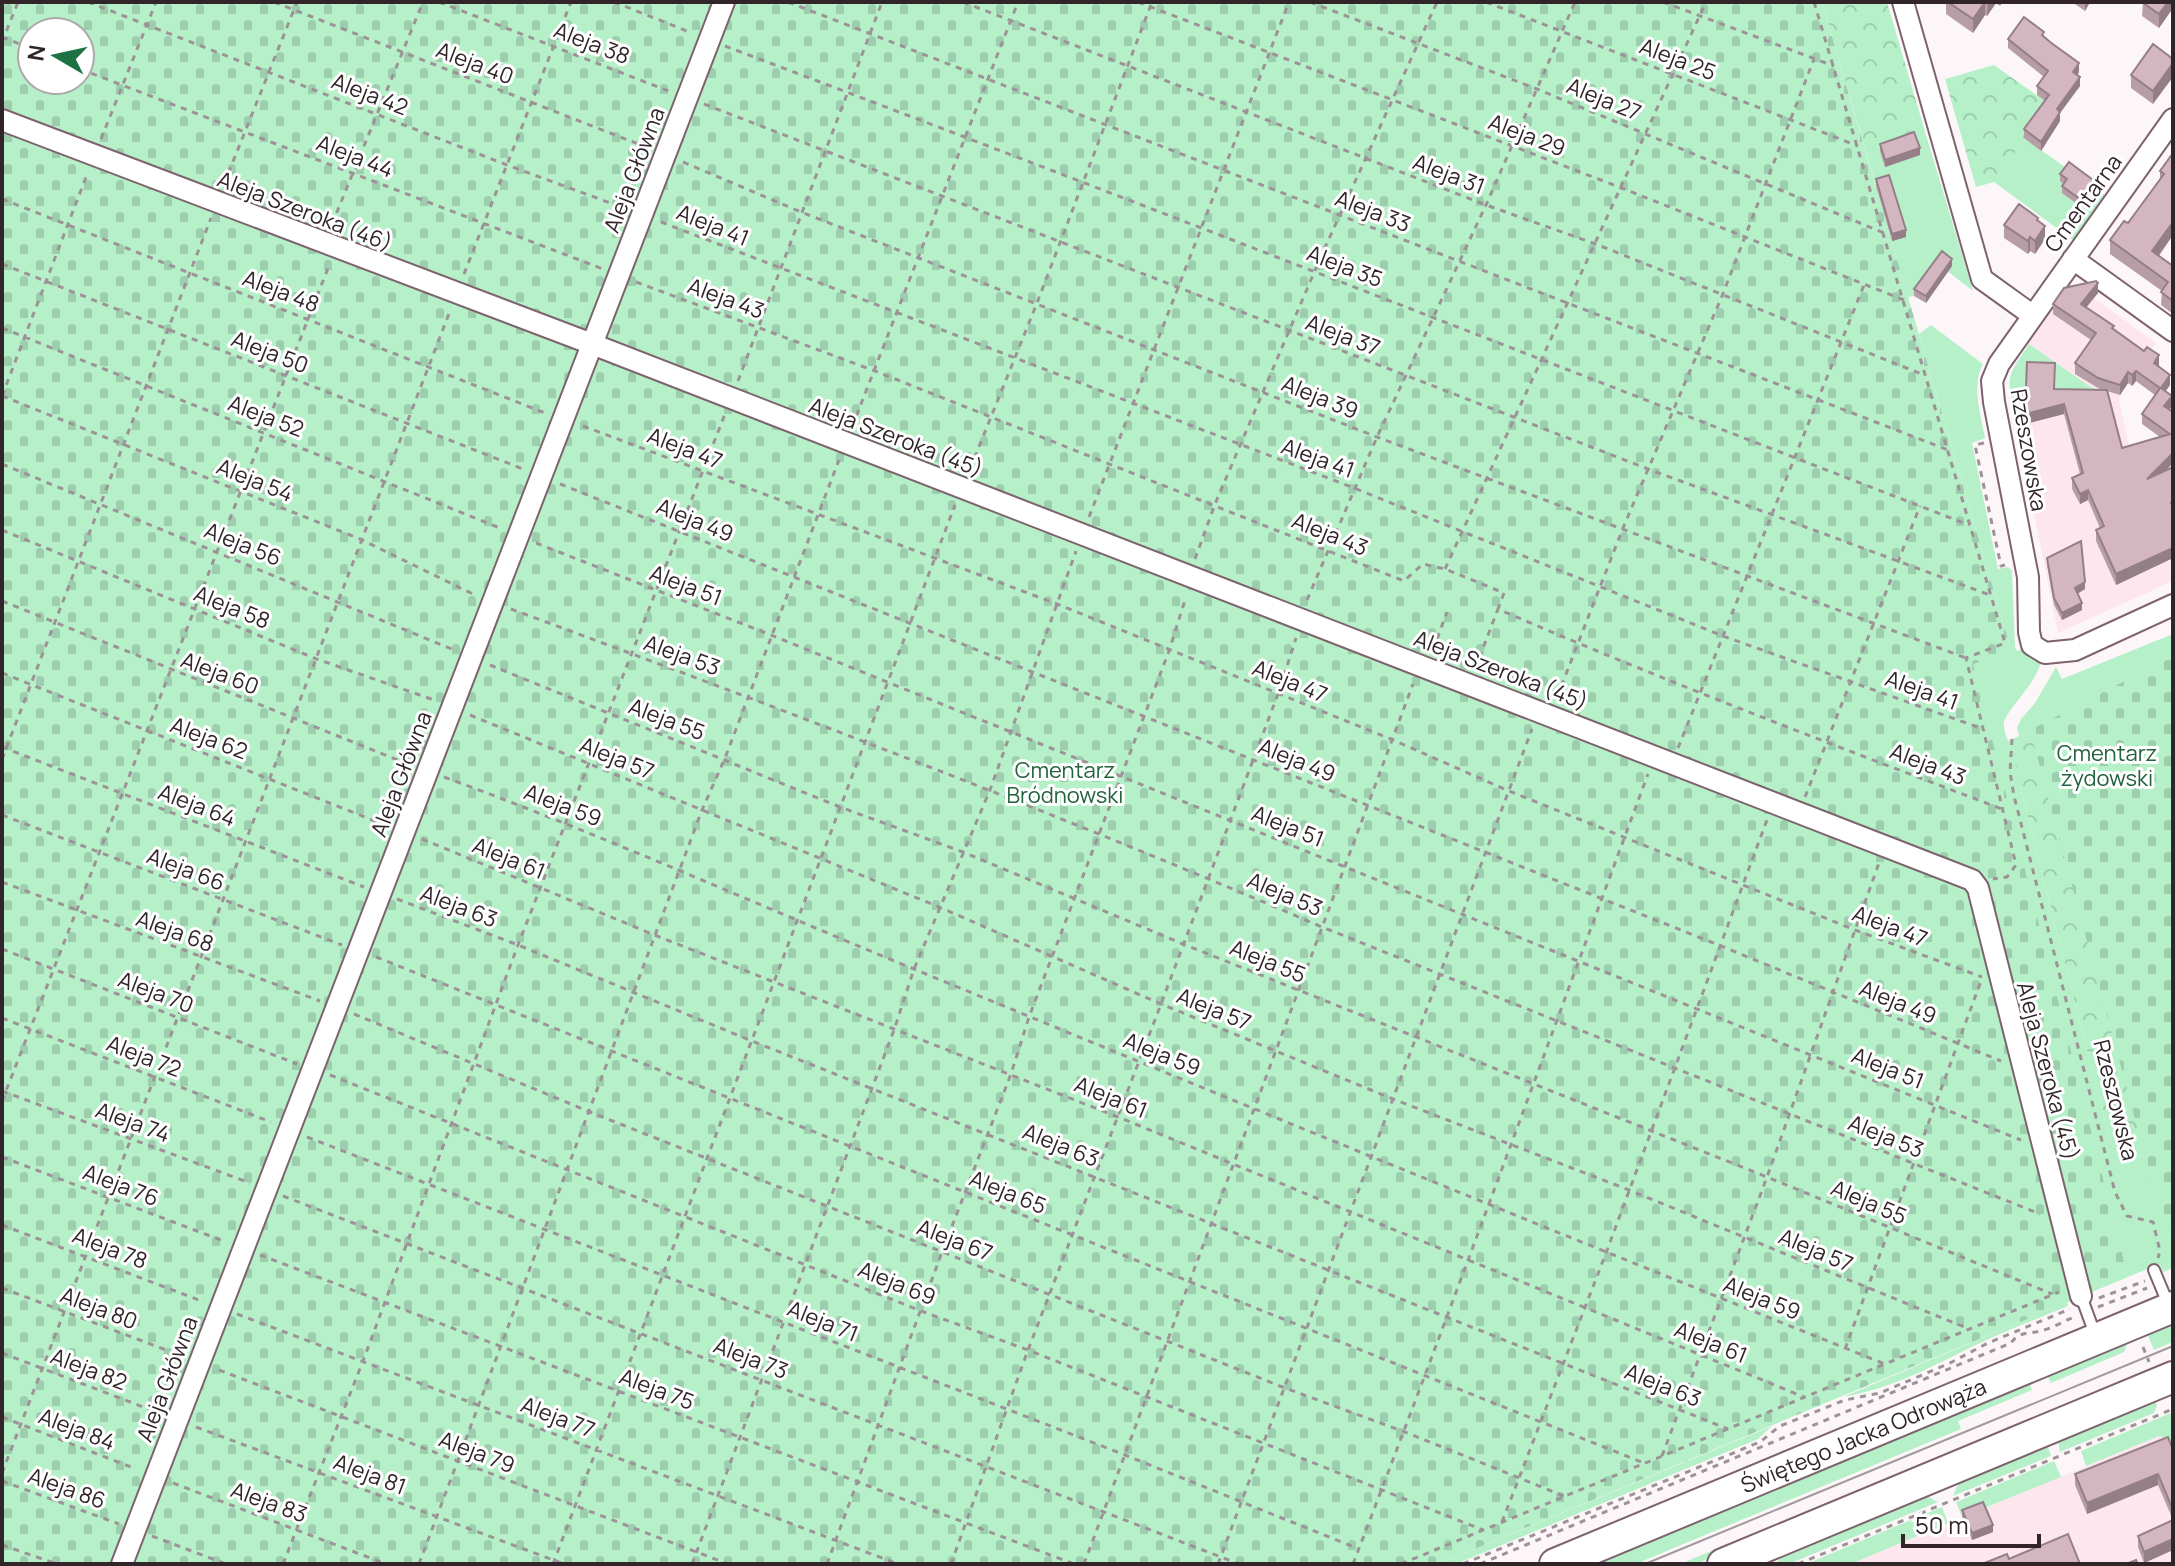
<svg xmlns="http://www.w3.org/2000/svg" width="2175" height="1566" viewBox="0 0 2175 1566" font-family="Manrope,sans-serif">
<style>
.built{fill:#fee6ef}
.green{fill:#b5f0c9}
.forest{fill:url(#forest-crowns)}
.cemetery{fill:url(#cemetery-stones);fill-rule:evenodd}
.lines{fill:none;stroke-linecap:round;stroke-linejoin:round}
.lane-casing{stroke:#7e636d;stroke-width:14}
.street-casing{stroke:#7e636d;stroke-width:24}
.secondary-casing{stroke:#7e636d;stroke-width:34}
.path{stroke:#9d9397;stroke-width:3;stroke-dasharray:6 6;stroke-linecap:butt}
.lane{stroke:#fff;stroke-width:10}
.street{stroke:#fff;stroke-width:20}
.secondary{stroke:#fff;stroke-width:30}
.tram{stroke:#a1989b;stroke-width:2}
.wall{fill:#b69da6;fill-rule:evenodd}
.shaded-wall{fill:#947f87}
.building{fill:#d4b6c1;stroke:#947f87;stroke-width:2}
.labels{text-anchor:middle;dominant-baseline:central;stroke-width:6;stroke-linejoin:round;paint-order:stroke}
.street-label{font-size:22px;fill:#31252a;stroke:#fff}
.park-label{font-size:22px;fill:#23623e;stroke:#fff}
</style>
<defs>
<pattern id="forest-crowns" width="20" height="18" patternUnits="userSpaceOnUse" patternTransform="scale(2)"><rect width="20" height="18" fill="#b5f0c9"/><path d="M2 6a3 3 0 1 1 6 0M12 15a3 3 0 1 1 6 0" fill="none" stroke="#9ccead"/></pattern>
<pattern id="cemetery-stones" width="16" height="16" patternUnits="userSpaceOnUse" patternTransform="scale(2)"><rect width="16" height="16" fill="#b5f0c9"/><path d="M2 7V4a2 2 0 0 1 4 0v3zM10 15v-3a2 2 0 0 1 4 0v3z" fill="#9ccead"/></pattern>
</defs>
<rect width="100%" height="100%" fill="#fdf6f8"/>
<!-- built -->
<path class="built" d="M2087,293l69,50 -36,52 -1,5 12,55 42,-13v139l-115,52 -47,-235 88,2 1,-9 -11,-5 -61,-43 32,-44z
M2159,1436l14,6v122h-322z"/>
<!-- green -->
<path class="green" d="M1926,135l47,156 -35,-27 -24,32 -6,1 -41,-142z
M2024,138l81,57 -32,45 -79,-58z
M1931,325l52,39c-12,22 -2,51 2,74l-13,5 26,126 10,-2 4,4 3,76 2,4 6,-2 18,13c-7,25 -32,44 -37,60 -1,7 2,13 4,19l11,-5 -2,-8 4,-9 14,-16 21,-36 6,12 111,-45v22l-153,80v50l89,351 23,17 13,2 28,88v24l-10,4 -4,-8 -31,13 -156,-613 40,-11 -93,-319z
M2029,344l60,42 11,5 -1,9 -88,-2c-5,-26 4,-31 18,-54z
M2067,1302l1,4c-30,13 -62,24 -92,39 -45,22 -83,43 -133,52z
M2167,1325l6,2v15l-19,8 -8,-19z
M2129,1338l-5,14 -73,31 -3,-6 -18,8 2,5 -74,31 3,8 -280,116 -45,19h-53z
M2154,1397l3,8 -3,8 -94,39 -3,-16z
M2173,1412v30l-14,-6 -73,30 -5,-15z
M1772,1426l-14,13 -302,125h-17z
M2043,1444l5,3 3,9 -98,40 7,-16z
M1966,1445l1,2 -59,29 -212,88h-16z
M2054,1461l7,16 -99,40 -6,-15z
M1925,1495l13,7 -149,62h-13l6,-9z
M1942,1507l6,16 -97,41h-45z"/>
<!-- forest -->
<path class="forest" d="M1822,2h65l39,133 -59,20z
M1994,65l55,39 -55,78 -18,5 -31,-108z
M2173,656v588l-28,-88 -13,-2 -23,-17 -89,-351 -4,-16 4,-34z"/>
<!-- cemetery -->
<path class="cemetery" d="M2,2h1820l190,651 -39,11 155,613 -689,287h-1437zM32,32h48v48h-48z
M2173,656v588l-28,-88 -115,-426z"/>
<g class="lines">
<!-- lane casing -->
<g class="lane-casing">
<path id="lane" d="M2154,1270l15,36
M2081,1296l15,41"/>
</g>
<!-- street casing -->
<g class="street-casing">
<path id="street" d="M1903,2l79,277 50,36
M2173,119l-174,245 -7,17 2,21 34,175 1,55 3,13 13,8 30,-3 98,-45
M2,120l590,224 1380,536 6,8 103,408
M2073,259l100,72
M122,1564l602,-1562"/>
</g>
<!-- secondary casing -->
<g class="secondary-casing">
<g id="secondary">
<path id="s1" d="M1555,1564l618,-257"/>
<path d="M1723,1564l450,-187"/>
</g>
</g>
<!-- path -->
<path class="path" d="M88,2l419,163 117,43
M274,2l372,145
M439,2l232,90
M614,2l78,31
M788,2l1160,448
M963,2l523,203 107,38 331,132
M1138,2l481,185 285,113
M1310,2l227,87 347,144
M1486,2l372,144
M1663,2l171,64
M1814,2l191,641 -39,15 50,207 -9,12 -14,2
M2,37l30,12
M2,42l16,-40
M725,46c416,157 829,319 1244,479
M80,69l523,200
M704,104l944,365 342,126
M101,139l55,-137
M683,162l118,50 576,225 589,221
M224,184l73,-182
M2,199l543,214
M661,222l693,266 369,148 260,93
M332,224l91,-222
M2,264l521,205
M464,274l107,-272
M636,282l239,89 529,210 19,-17 22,5 59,24 -6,16c166,72 335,136 504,200
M2,328l498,200
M738,381l144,-379
M2,396l358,143 115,56
M2,396l86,-224
M583,426l474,178 336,136 116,51 346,139 127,47
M852,427l166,-425
M1984,443l-9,2 26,121 4,-1
M2,464l452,186
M970,469l67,-166 115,-301
M560,484l1161,462 280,115
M1089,517l200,-515
M2,530l312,128 120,42
M536,543l235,92 1250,505
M1195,559l20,-55 107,-250 115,-252
M1445,569l261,-567
M1307,600l70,-163 109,-232 89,-203
M2,601l408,164
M511,609c273,101 544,203 811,318l718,287
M1433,650l14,-38
M490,665l350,142 123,45 220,92 584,233 285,117
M1475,669l23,-60
M2,673l383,152
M1557,697l66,-169 99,-232 92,-237
M470,715l469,192 222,97 232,95 236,91 340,139
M2012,739l-2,33 4,24 101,396 12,24 26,6 7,29 -2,7
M2,747l362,140
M1678,748l186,-463
M2,759l209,-541
M444,777c169,62 332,136 499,204 313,129 627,257 942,383
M1805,797l115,-291
M2,815l340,130
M422,839l235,97 461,181 686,280
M2,882l318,119
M397,899l121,46 234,96 976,388
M2,949l295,115
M376,957l1268,506
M354,1014l236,98 695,276 120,44 159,64
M2,1018l269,104
M330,1075l591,236 107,39 455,180
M2,1091l248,92
M2,1101l328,-838
M307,1137l818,318 234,94
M2,1157l224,85
M283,1196l956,368
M2,1225l202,77
M260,1255l814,309
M2,1288l180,68
M2099,1298l46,-17
M2098,1307l49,-19
M237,1314l661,250
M2143,1347l6,15
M1845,1349l136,-368
M2,1353l157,60
M219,1370l509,194
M2,1417l134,52
M196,1427l368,137
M1662,1456l105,-279 112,-314
M2,1473l448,-1162
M2,1481l117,43
M173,1483l213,81
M1502,1522l104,-269 161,-433
M152,1536l74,28
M2,1545l55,19
M283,1564l80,-203 155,-416 207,-531
M419,1564l283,-754 23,-52 114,-298
M553,1564l402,-1059
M692,1564l202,-534 20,-61 76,-179 86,-239
M827,1564l115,-312 69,-178 18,-57 140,-366 17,-54
M951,1564l77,-214 133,-346 117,-310 18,-56
M1084,1564l329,-880
M1218,1564l314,-835
M1353,1564c101,-262 197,-526 295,-790
M1401,1564l658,-272
M1463,1564l297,-122 20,-16 65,-26 35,-7 70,-30 38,-20 82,-34
M1480,1564l531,-221c8,-12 18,-9 29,-12 11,-2 22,-9 32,-13
M1798,1564l375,-155"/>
<!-- lane -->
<use href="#lane" class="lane"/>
<!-- street -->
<use href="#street" class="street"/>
<!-- secondary -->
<use href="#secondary" class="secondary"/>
<!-- tram -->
<path class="tram" d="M1645,1564l528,-218"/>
</g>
<!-- wall -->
<path class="wall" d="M1946,2h57l-3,4 -4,-3 -9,13 -2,-1 -12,18 -27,-19z
M2072,2h18l-5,9z
M2143,2h30v6l-14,20 -17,-12z
M2044,36l35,36 -2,3 3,11 -20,27v8l-19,30 -17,-13v-9l21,-28 -8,-6v-9l7,-9 -36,-29v-9z
M2173,59l-20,45 -22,-16v-13z
M1880,144l40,11 -35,12 -5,-16z
M2173,153v82l-14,21 14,10v48l-12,-9 1,-14 -52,-37v-14l18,-17 32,-43v-9z
M2060,174l33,13 -13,19 -18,-13v-7l2,-2 -4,-3z
M1876,179l30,58 -14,4 -16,-55z
M2038,221l7,18 -10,15 -5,-3 -2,3 -24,-16v-13z
M1952,266l-26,37 -12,-7v-7z
M2098,293l-12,14 73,59 -1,1 12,18 -5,6 7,15 -3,4 4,53 -8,8 8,-4v91l-57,27 -20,-44v-11l4,-2 -12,-28 -8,4 -8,-15v-11l8,-4 -16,-60 -35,9 -7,-25v-10l81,2 -5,-2 -23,-14v-11l16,-23 -38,-26v-10zM2136,381l19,14 -13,19v10l18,13 -38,11 -15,-57 13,4 8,-12 4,3z
M2047,558l38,31 -8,5 5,16 -20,10 -8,-15 -7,-40z
M2173,1450v100l-29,13 -6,-16v-11l35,-16 -15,-35 -71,29 -12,-29v-11z
M1962,1510l31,22 -21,8 -10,-23z"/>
<!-- shaded-wall -->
<path class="shaded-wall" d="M1985,2v13l-12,18v-14z
M1988,2h8v1l-9,13z
M2085,2h5l-5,9z
M2168,2h5v6l-14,20v-14z
M2079,63v9l-6,9v-9z
M2173,63v14l-20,27v-13z
M2080,77v9l-20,27v8l-19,30v-9l16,-33z
M1920,148v7l-35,12v-7z
M2093,180v7l-13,19v-7z
M2173,222v13l-21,29v-13z
M2045,226v13l-10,15v-13z
M1906,230v7l-14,4v-7z
M2030,237v14l-2,3v-13z
M1952,259v7l-26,37v-7z
M2098,283v10l-17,21v-10z
M2159,355v11l-5,8v-11z
M2136,371v10l-4,5v-11z
M2128,372v11l-8,12v-10z
M2170,375v10l-9,13v-10z
M2172,396v10l-8,11v-11z
M2064,404v10l-35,9v-10z
M2173,453v10l-26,26v-10z
M2088,490v10l-8,4v-10z
M2173,548v10l-57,27v-11z
M2085,582v7l-10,6v-7z
M2082,603v7l-20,10v-7z
M2158,1474v11l-71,29v-11z
M1993,1525v7l-21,8v-7z
M2173,1539v11l-29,13v-11z"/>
<!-- building -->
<path class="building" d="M1948,2h37l-12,17z
M2142,2h26l-9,12z
M2024,17l20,15 -2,3 8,7 29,21 -6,9 7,5 -23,32 3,3 -19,30 -17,-13 25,-34 -12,-9 11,-15 -40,-32z
M2153,44l20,15v4l-20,28 -22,-16z
M1914,132l6,16 -35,12 -5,-16z
M2173,153v69l-21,29 21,15v35l-12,-9 7,-10 -58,-42 14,-19 4,2 36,-49 -4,-3z
M2069,162l24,18 -13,19 -18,-13 5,-7 -7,-5z
M1889,175l17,55 -14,4 -16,-55z
M2019,204l19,14 -1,2 8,6 -10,15 -5,-4 -2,4 -24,-16z
M1942,251l10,8 -26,37 -12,-7z
M2096,281l2,2 -17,21 33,22 -2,2 32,23 3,-4 12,8 -5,8 16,12 -9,13 11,8 -8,10 9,6v41l-26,26 26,-12v35l-2,1 2,4v41l-57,26 -20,-44 8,-4 -16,-36 -8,4 -8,-16 11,-5 -19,-69 -35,9 -7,-25h4l1,-26 28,1 -1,26 53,1 15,58 48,-14 -28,-20 18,-26 -24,-17 -4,4 -4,-3 -8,13 -22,-7 -23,-15 21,-30 -43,-29 11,-16z
M2081,541l4,41 -10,6 7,15 -20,10 -8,-15 -7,-40z
M2168,1437l5,13v60l-15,-36 -71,29 -12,-29z
M1983,1502l10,23 -21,8 -10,-23z
M2173,1520v19l-29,13 -6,-16z
M2068,1534l12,30h-98l25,-10 2,5z
M2136,1560l2,4h-12z"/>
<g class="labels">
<!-- street labels -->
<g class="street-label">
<text transform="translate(592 43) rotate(21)">Aleja 38</text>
<text transform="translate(1678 59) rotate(21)">Aleja 25</text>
<text transform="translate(475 63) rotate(21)">Aleja 40</text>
<text transform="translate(370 94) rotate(21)">Aleja 42</text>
<text transform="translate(1604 99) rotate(22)">Aleja 27</text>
<text transform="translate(1527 135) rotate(21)">Aleja 29</text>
<text transform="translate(355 156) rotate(21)">Aleja 44</text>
<text transform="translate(634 170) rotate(-69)">Aleja Główna</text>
<text transform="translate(1449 174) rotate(21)">Aleja 31</text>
<text transform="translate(2083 203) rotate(-54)">Cmentarna</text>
<text transform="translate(305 211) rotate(21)">Aleja Szeroka (46)</text>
<text transform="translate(1373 211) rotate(21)">Aleja 33</text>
<text transform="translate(713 225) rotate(22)">Aleja 41</text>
<text transform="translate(1345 266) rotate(21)">Aleja 35</text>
<text transform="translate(281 291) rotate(21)">Aleja 48</text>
<text transform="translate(726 298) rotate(20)">Aleja 43</text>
<text transform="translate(1343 335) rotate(21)">Aleja 37</text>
<text transform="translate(270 352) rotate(21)">Aleja 50</text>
<text transform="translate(1320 397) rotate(22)">Aleja 39</text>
<text transform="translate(266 416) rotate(21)">Aleja 52</text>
<text transform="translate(896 437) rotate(21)">Aleja Szeroka (45)</text>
<text transform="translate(685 448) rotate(21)">Aleja 47</text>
<text transform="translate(2029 450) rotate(80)">Rzeszowska</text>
<text transform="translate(1318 458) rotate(20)">Aleja 41</text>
<text transform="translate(255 480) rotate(22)">Aleja 54</text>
<text transform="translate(695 520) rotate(22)">Aleja 49</text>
<text transform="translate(1330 534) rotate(22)">Aleja 43</text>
<text transform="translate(243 544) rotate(22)">Aleja 56</text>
<text transform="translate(686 585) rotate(21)">Aleja 51</text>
<text transform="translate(232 607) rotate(22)">Aleja 58</text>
<text transform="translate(682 655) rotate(20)">Aleja 53</text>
<text transform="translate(1501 670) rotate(21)">Aleja Szeroka (45)</text>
<text transform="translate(220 673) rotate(21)">Aleja 60</text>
<text transform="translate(1290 681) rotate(22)">Aleja 47</text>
<text transform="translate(1922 690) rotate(20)">Aleja 41</text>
<text transform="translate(667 719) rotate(21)">Aleja 55</text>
<text transform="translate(209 738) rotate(21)">Aleja 62</text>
<text transform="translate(617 758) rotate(22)">Aleja 57</text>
<text transform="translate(1297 760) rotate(22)">Aleja 49</text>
<text transform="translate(1928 764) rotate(21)">Aleja 43</text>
<text transform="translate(401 774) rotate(-69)">Aleja Główna</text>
<text transform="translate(197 805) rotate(21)">Aleja 64</text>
<text transform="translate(563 805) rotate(21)">Aleja 59</text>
<text transform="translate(1288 826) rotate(22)">Aleja 51</text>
<text transform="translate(509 858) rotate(22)">Aleja 61</text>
<text transform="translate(186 869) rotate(21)">Aleja 66</text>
<text transform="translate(1285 894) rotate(23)">Aleja 53</text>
<text transform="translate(459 906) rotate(21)">Aleja 63</text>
<text transform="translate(1890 926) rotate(21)">Aleja 47</text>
<text transform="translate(175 931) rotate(20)">Aleja 68</text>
<text transform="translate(1268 961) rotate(22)">Aleja 55</text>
<text transform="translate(156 992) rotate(21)">Aleja 70</text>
<text transform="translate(1898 1002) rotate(22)">Aleja 49</text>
<text transform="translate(1214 1009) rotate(22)">Aleja 57</text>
<text transform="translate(1162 1054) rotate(22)">Aleja 59</text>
<text transform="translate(144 1056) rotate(21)">Aleja 72</text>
<text transform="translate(1888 1068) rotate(22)">Aleja 51</text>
<text transform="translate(2048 1071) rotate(75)">Aleja Szeroka (45)</text>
<text transform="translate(1111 1097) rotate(22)">Aleja 61</text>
<text transform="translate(2116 1100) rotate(76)">Rzeszowska</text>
<text transform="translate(133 1122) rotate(20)">Aleja 74</text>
<text transform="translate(1886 1136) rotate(22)">Aleja 53</text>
<text transform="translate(1061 1145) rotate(22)">Aleja 63</text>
<text transform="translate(121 1185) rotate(21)">Aleja 76</text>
<text transform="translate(1008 1192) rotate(22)">Aleja 65</text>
<text transform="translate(1869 1202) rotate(23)">Aleja 55</text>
<text transform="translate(955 1240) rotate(21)">Aleja 67</text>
<text transform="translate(110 1248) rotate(21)">Aleja 78</text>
<text transform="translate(1816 1250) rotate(23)">Aleja 57</text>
<text transform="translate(897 1283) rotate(22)">Aleja 69</text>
<text transform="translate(1762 1298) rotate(22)">Aleja 59</text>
<text transform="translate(99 1308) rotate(21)">Aleja 80</text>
<text transform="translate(823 1321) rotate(22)">Aleja 71</text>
<text transform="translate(1711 1342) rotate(22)">Aleja 61</text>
<text transform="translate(751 1358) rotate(21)">Aleja 73</text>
<text transform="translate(89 1369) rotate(21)">Aleja 82</text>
<text transform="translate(167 1379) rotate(-69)">Aleja Główna</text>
<text transform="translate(1663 1385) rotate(22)">Aleja 63</text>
<text transform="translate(657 1389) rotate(21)">Aleja 75</text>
<text transform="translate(558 1417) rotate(21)">Aleja 77</text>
<text transform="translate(77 1429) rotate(21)">Aleja 84</text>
<text stroke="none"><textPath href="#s1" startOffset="334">Świętego Jacka Odrowąża</textPath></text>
<text transform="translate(477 1452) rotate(21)">Aleja 79</text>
<text transform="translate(370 1474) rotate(21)">Aleja 81</text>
<text transform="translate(67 1488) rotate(20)">Aleja 86</text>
<text transform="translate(269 1502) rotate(20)">Aleja 83</text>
</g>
<!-- park labels -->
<g class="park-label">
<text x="2107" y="753">Cmentarz<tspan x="2107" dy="25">żydowski</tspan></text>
<text x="1065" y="770">Cmentarz<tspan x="1065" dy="25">Bródnowski</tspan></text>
</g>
</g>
<!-- border -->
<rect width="2175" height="1566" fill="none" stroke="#31252a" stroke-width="8"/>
<!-- north arrow -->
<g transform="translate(56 56) rotate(279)"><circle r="38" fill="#ffffff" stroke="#ada8aa" stroke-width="2"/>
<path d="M0-6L14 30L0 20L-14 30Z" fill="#1d7244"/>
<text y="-12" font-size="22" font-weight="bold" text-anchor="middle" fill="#31252a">N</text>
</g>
<!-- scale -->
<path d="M1903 1534v12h136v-12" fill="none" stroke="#31252a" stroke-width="4"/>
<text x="1915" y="1534" font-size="24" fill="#31252a" stroke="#ffffff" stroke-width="6" paint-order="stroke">50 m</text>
</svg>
